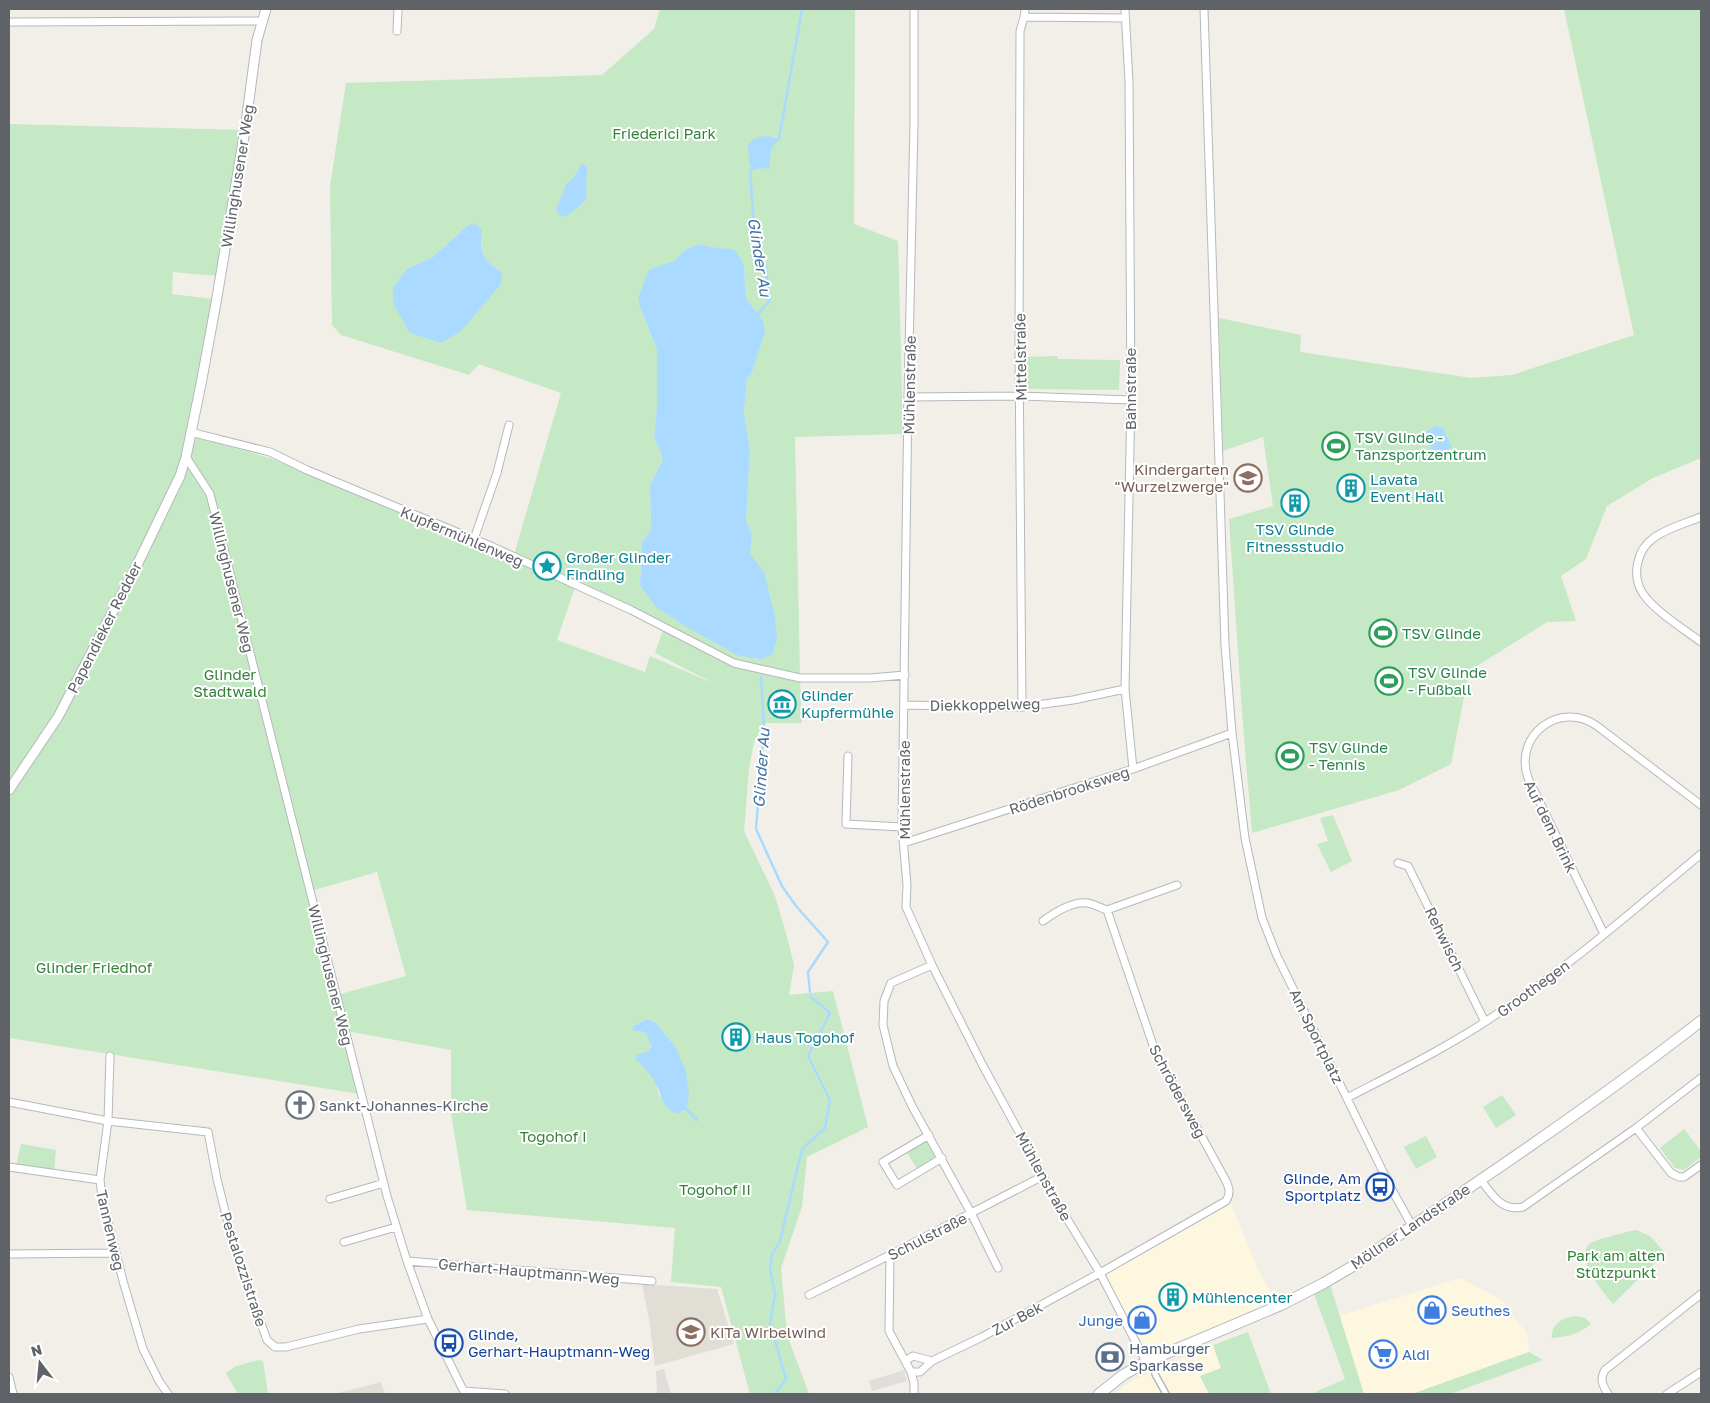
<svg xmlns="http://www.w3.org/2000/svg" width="1710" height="1403" viewBox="0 0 1710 1403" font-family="'Golos Text',sans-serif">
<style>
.commercial{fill:#fef7e0}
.industrial{fill:#e0deda}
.education{fill:#e1ded6}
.green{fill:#c5e8c5;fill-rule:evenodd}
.water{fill:#aadaff}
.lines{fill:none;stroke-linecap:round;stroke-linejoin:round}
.stream{stroke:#aadaff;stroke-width:2.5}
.pedestrian-casing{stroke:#b5b8bc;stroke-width:8}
.minor-casing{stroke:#b5b8bc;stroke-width:9}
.tertiary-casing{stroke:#b5b8bc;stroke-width:11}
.secondary-casing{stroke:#b6babf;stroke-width:12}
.pedestrian{stroke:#fff;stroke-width:5}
.minor{stroke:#fff;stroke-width:7}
.tertiary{stroke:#fff;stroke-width:9}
.secondary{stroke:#fff;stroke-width:10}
.labels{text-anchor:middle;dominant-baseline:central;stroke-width:4;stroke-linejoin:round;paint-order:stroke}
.park-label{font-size:15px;fill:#348238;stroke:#fff}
.street-label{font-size:15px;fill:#5f6368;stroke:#fff}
.leisure-label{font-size:15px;fill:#27864d;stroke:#fff;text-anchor:start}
.education-label{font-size:15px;fill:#785e54;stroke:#fff;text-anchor:end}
.culture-label{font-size:15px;fill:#0d838f;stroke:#fff;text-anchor:start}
.worship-label{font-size:15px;fill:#5b616d;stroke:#fff;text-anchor:start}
.transit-label{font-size:15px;fill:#164399;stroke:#fff;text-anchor:end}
.shop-label{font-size:15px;fill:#366cbe;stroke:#fff;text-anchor:start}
.service-label{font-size:15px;fill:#4e5e75;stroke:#fff;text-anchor:start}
.water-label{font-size:16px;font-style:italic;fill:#4174aa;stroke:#fff}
</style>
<rect width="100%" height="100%" fill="#f1efe8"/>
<!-- commercial -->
<path class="commercial" d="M1231,1204l28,68 16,28 -68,30 -48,19h-7l-10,-5 -36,-69z
M1460,1278l41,21 26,35 2,18 -117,42h-48l-25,-78z
M1213,1345l8,24 -21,7 9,18h-95l19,-14z"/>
<!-- industrial -->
<path class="industrial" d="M664,1369l7,25h-14l-1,-23z
M904,1370l3,11 -35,10 -3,-10z"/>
<!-- education -->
<path class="education" d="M642,1284l75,5 17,55 -79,22 -6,-47z
M381,1382l4,12h-51z"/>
<!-- green -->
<path class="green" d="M660,9h195l-1,215 44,17 5,193 -108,3 5,239 -66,-15 -220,-106 47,-162 -82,-29 -10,11 -128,-40 -9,-10 -2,-139 16,-103 256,-8 52,-46zM466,227l16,3c-2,24 -1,28 20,42l-95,-3 26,-12zM699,244l12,4h11l22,17 2,33 12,16 -7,61 -4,3 -3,35 6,37 -4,70 6,14 -3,20 15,18 -117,21 -7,-8 2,-43 9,-12 -1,-45 13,-26 -9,-23 3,-30v-56l-16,-41 21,-43 12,-5 11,-11z
M1564,9h137v449l-48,20 -46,28 -21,53 -25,17 15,45 -29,1 -78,49 -18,93 -52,26 -147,43 -9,-108 -14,-206 44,-13 -10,-69 -40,14 -4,-133 82,17 -1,17 171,26 41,-3 122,-40z
M9,124l235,6 -27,146 -44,-4 -1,22 41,5 -26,136 83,23 243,101 62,28 -18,53 88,32 5,-16 65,28 -60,-31 8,-23 71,33 66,15 2,45h-36l-12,19 -5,27 -5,62 31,65 12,41 7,28 -5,30 44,-4 35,136 -61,30 -5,50 -21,61 6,67 22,59h-59l-29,-107 -50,-5 4,-54 -208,-18 -16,-97v-63l-105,-19 -9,-36 69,-19 -29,-104 -70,20c16,68 37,134 53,202l-351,-56zM647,1019l8,3 20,24 -15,52 -4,-15 -14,-20 2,-10 5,-2c3,-7 1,-11 -2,-17l-6,-3h-7l-2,-4z
M1057,356l1,3 62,1 -1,30 -95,-1 -1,-32z
M1333,815l19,46 -21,11 -14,-28 11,-3 -8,-23z
M1502,1095l14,20 -20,13 -13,-21z
M1684,1129l17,22v6l-17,13 -9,-2 -15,-20z
M929,1135l13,23 -23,14 -14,-23z
M1426,1136l11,21 -21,12 -12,-22z
M21,1144l35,6 -2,21 -38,-5z
M1636,1230l14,6 15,17 -52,51c-10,-12 -41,-48 -22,-61 6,-4 36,-11 45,-13z
M1329,1281l35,113h-53l34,-15 -32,-88z
M1577,1316l8,2 6,6c-12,10 -24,13 -39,14 -1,-15 12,-21 25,-22z
M1248,1332l23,62h-62l-9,-18 21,-8 -8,-23z
M1529,1352l14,8 -93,34h-38z
M258,1360l5,1 5,33h-30l-12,-21 10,-7z"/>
<!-- water -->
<path class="water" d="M767,136l12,3 -8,10 -2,19 -16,1 -3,-3 -2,-21 7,-7z
M581,164l6,2 -1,34 -16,14 -8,3 -6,-7 10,-25 9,-9z
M474,223l8,7c-2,24 -1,28 20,42l-1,12 -39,46 -20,13 -32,-10 -17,-30v-15l14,-19 26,-12 33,-30z
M699,244c12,4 23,4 36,6l9,15 2,33 17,23 2,10 -14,44 -4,3 -3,35 6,37 -4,70 6,14 -2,20 14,18 11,46 2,21 -5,16 -12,4 -23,-4 -52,-29 -30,-20 -15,-21 2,-43 9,-12 -1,-45 13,-26 -9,-23 3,-30v-56l-16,-41 -3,-11 11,-28 25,-9 11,-11z
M1436,426l7,2 9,19 -12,8c-10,-5 -13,-13 -15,-23z
M647,1019l8,3 20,24 11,25 3,24 -3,14 -9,5c-14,-8 -14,-13 -19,-26 -3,-7 -15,-24 -22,-28v-5l13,-4 2,-5 -4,-12 -6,-3h-7l-2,-4z"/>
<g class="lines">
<!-- stream -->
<path class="stream" d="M779,139l23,-130
M753,169l-3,2 6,83 9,11 5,35 -12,14
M761,677l3,50 -8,102 26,57 14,20 32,36 -20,30 2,20
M686,1109l11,11
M775,1394l11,-15 -16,-56 5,-28 -5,-27 2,-13 8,-14 22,-92 23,-21 5,-28 -22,-44 22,-43 -20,-17"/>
<!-- pedestrian casing -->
<g class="pedestrian-casing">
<path id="pedestrian" d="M1155,1374l11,20"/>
</g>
<!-- minor casing -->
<g class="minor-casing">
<path id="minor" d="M914,9v114l-6,274 -6,430 5,58 -1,22 26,58 50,99 76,140 42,69 46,89
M1125,9l4,73 2,318 -6,289 8,80
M1204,9l21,636 7,88 13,105 17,80 15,38 114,232 21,38
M1024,17l101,1
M9,22l253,-1
M397,31l1,-22
M908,397l112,-1 111,4
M190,432l80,20 37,18 186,77 138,63 103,53 66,15h70l35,-3
M186,457l24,37 5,20 172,682 20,65 21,58 37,75
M1701,517c-15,6 -33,11 -46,20 -9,6 -15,15 -17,25 -3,11 -1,24 6,33 11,16 41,35 57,47
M474,539l23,-66 12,-48
M904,705l118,2 51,-7 52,-11
M1022,707l-3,-354 1,-322 4,-14 1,-8
M848,756l-2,68 56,3
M904,843l229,-74 99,-36
M1398,863l10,3 77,156
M1043,921c11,-8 29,-20 44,-18 7,1 14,5 20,7
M1604,934l-76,-156c-15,-43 32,-78 69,-52l104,79
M932,965l-41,18 -7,18 -1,24 10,41 19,40 59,107 27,55
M110,1056l-2,65 -8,59 2,17 21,84 20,68 16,32 9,13
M1347,1098c52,-27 105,-53 153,-86 71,-47 136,-104 201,-158
M9,1102l99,19 100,11 9,47 18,72 32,89 8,7h11l73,-18 69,-10
M1636,1128l35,45 8,4h5l17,-12
M929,1135l-46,27 14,23 45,-27
M9,1167l91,13
M1480,1179c12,15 21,33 43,28l113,-79 65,-50
M330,1199l54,-16
M344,1242l52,-15
M9,1254l107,-1
M890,1255l-1,76 22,41 3,11v11
M407,1261l245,20
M809,1295l81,-40 153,-79
M905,1361l8,-5 19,5 50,-24 118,-64 126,-72c5,-8 3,-13 0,-20l-71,-130 -48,-141 70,-25
M911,1372h9l12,-11
M9,1377l4,17
M464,1391l41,3
M1608,1394c-5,-8 -9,-15 -3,-24l96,-76
M1667,1394l34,-22"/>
</g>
<!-- tertiary casing -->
<g class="tertiary-casing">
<path id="tertiary" d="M9,790l49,-73 79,-152 43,-89 6,-19 15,-73 15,-81 29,-173 12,-90 9,-31"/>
</g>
<!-- secondary casing -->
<g class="secondary-casing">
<path id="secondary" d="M1099,1394l24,-19 23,-13 135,-57 43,-22 29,-17c118,-79 236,-158 348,-245"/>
</g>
<!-- pedestrian -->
<use href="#pedestrian" class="pedestrian"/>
<!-- minor -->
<use href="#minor" class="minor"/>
<!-- tertiary -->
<use href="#tertiary" class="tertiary"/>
<!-- secondary -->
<use href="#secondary" class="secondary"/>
</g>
<!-- icons -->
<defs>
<g id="stadium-ring" transform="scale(1.4375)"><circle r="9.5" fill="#fff" stroke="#2e9e5b" stroke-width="1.5"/><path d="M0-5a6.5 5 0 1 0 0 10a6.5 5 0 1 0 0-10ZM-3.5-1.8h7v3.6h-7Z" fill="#2e9e5b"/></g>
<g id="school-ring" transform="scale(1.4375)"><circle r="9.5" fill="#fff" stroke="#8d6e63" stroke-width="1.5"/><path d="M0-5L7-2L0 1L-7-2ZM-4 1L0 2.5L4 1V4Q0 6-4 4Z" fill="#8d6e63"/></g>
<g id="building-ring" transform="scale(1.4375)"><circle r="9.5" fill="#fff" stroke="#0f9aa8" stroke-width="1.5"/><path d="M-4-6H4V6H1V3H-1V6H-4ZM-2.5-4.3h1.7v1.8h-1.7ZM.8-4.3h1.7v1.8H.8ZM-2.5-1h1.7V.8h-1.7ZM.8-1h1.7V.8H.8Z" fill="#0f9aa8"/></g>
<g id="sight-ring" transform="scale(1.4375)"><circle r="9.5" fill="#fff" stroke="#0f9aa8" stroke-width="1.5"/><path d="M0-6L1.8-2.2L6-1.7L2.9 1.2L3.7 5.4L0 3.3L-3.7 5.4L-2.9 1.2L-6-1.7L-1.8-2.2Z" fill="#0f9aa8"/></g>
<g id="museum-ring" transform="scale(1.4375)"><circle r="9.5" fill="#fff" stroke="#0f9aa8" stroke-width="1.5"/><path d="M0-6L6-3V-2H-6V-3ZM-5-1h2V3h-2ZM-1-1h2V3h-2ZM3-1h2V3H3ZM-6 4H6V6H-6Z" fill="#0f9aa8"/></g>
<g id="church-ring" transform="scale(1.4375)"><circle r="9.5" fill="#fff" stroke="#6b7280" stroke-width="1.5"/><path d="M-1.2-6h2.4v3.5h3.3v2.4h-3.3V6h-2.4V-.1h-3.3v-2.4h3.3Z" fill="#6b7280"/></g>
<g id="bus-ring" transform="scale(1.4375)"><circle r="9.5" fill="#fff" stroke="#1a4fb4" stroke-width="1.5"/><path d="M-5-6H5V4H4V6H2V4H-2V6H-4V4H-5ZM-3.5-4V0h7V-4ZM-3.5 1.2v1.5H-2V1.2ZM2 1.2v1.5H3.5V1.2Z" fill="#1a4fb4"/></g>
<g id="shop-ring" transform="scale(1.4375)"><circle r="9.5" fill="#fff" stroke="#3f7fe0" stroke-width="1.5"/><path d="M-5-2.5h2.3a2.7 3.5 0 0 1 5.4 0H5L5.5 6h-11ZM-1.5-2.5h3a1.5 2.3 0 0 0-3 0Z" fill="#3f7fe0"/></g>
<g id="supermarket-ring" transform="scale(1.4375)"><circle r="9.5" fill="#fff" stroke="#3f7fe0" stroke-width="1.5"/><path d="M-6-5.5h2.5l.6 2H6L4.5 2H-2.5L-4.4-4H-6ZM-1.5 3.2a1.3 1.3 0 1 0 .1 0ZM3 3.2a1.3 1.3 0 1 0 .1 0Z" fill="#3f7fe0"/></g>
<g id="bank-ring" transform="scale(1.4375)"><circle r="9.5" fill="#fff" stroke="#5c6f8a" stroke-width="1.5"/><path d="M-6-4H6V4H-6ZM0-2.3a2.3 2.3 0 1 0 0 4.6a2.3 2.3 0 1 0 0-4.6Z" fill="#5c6f8a"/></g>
</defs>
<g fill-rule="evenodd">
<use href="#stadium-ring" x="1336" y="446"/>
<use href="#school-ring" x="1248" y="478"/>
<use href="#building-ring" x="1351" y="488"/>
<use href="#building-ring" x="1295" y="503"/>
<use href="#sight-ring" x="547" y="566"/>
<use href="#stadium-ring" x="1383" y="633"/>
<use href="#stadium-ring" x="1389" y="681"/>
<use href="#museum-ring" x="782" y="704"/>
<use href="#stadium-ring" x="1290" y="756"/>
<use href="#building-ring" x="736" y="1037"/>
<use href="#church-ring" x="300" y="1105"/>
<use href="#bus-ring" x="1380" y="1187"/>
<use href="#building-ring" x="1173" y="1297"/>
<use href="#shop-ring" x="1432" y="1310"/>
<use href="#shop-ring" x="1142" y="1320"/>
<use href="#school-ring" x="691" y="1332"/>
<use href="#bus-ring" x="449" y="1343"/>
<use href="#supermarket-ring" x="1383" y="1354"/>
<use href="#bank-ring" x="1110" y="1357"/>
</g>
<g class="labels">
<!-- park labels -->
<g class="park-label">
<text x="664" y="133">Friederici Park</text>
<text x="230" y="674">Glinder<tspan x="230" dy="17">Stadtwald</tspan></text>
<text x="94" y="967">Glinder Friedhof</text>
<text x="553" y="1136">Togohof I</text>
<text x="715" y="1189">Togohof II</text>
<text x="1616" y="1255">Park am alten<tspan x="1616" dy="17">Stützpunkt</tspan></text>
</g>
<!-- street labels -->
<g class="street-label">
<text transform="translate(237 176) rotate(-81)">Willinghusener Weg</text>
<text transform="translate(1020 357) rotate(-91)">Mittelstraße</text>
<text transform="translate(909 385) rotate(-89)">Mühlenstraße</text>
<text transform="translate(1130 389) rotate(-90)">Bahnstraße</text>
<text transform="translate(462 536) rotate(23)">Kupfermühlenweg</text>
<text transform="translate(232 582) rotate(76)">Willinghusener Weg</text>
<text transform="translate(104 627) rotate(-63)">Papendieker Redder</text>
<text transform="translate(985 704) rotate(-1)">Diekkoppelweg</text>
<text transform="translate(904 790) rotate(-90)">Mühlenstraße</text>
<text transform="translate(1069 790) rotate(-18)">Rödenbrooksweg</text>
<text transform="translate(1551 826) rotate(64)">Auf dem Brink</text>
<text transform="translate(1445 939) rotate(64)">Rehwisch</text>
<text transform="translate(331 975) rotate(76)">Willinghusener Weg</text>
<text transform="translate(1533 988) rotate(-36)">Groothegen</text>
<text transform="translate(1317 1036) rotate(64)">Am Sportplatz</text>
<text transform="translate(1178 1091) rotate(62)">Schrödersweg</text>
<text transform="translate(1044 1176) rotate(61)">Mühlenstraße</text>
<text transform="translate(1410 1226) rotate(-34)">Möllner Landstraße</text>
<text transform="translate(111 1230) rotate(77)">Tannenweg</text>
<text transform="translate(927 1236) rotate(-27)">Schulstraße</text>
<text transform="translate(244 1269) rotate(72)">Pestalozzistraße</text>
<text transform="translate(529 1271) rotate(5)">Gerhart-Hauptmann-Weg</text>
<text transform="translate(1017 1318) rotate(-28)">Zur Bek</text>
</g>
<!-- leisure labels -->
<g class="leisure-label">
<text x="1355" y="437">TSV Glinde -<tspan x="1355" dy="17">Tanzsportzentrum</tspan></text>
<text x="1402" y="633">TSV Glinde</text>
<text x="1408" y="672">TSV Glinde<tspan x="1408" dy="17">- Fußball</tspan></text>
<text x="1309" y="747">TSV Glinde<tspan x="1309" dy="17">- Tennis</tspan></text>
</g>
<!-- education labels -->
<g class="education-label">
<text x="1229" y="469">Kindergarten<tspan x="1229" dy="17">"Wurzelzwerge"</tspan></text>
<text x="710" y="1332" text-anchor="start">KiTa Wirbelwind</text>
</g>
<!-- culture labels -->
<g class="culture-label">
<text x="1370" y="479">Lavata<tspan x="1370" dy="17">Event Hall</tspan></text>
<text x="1295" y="529" text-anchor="middle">TSV Glinde<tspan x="1295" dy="17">Fitnessstudio</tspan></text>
<text x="566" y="557">Großer Glinder<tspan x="566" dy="17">Findling</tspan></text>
<text x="801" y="695">Glinder<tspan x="801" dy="17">Kupfermühle</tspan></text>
<text x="755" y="1037">Haus Togohof</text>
<text x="1192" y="1297">Mühlencenter</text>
</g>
<!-- worship labels -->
<g class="worship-label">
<text x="319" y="1105">Sankt-Johannes-Kirche</text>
</g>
<!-- transit labels -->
<g class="transit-label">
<text x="1361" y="1178">Glinde, Am<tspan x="1361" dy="17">Sportplatz</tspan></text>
<text x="468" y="1334" text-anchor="start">Glinde,<tspan x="468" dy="17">Gerhart-Hauptmann-Weg</tspan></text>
</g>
<!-- shop labels -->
<g class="shop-label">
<text x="1451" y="1310">Seuthes</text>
<text x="1123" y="1320" text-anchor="end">Junge</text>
<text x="1402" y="1354">Aldi</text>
</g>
<!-- service labels -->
<g class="service-label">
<text x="1129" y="1348">Hamburger<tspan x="1129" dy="17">Sparkasse</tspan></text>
</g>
<!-- water labels -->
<g class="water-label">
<text transform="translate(760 257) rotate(81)">Glinder Au</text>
<text transform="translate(761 768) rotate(-86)">Glinder Au</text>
</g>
</g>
<!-- border -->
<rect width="1710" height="1403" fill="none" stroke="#5f6368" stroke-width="20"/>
<!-- north arrow -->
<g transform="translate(40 1363) rotate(344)" stroke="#ffffff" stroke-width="4" paint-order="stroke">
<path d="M0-4L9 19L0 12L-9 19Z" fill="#5f6368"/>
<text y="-8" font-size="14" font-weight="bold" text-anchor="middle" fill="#5f6368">N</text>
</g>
</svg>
